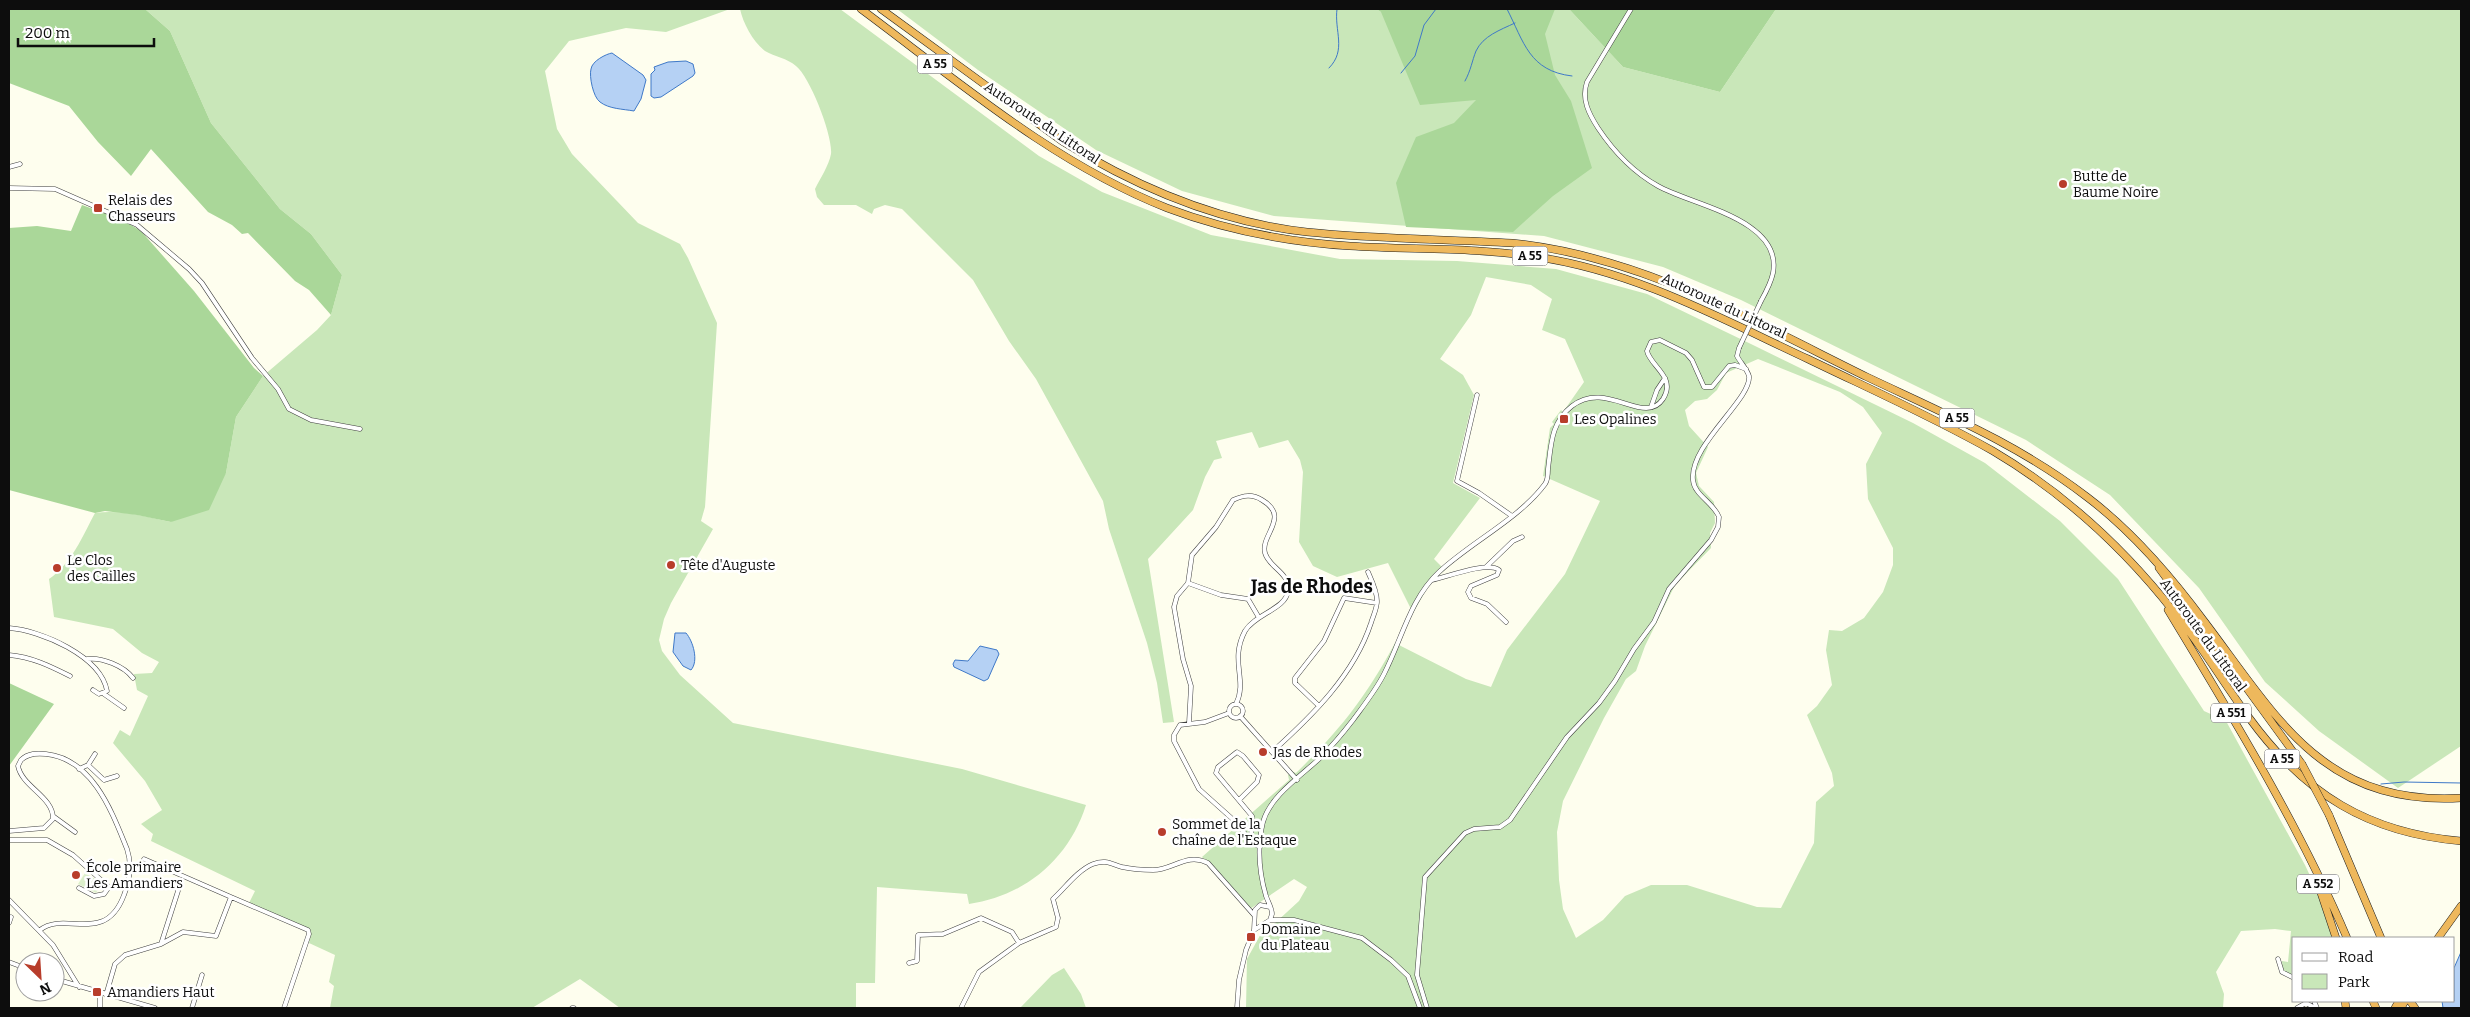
<svg xmlns="http://www.w3.org/2000/svg" width="2470" height="1017" viewBox="0 0 2470 1017" font-family="Bitter,serif">
<style>
.green{fill:#c9e7b9;fill-rule:evenodd}
.forest{fill:#aad799}
.pitch{fill:#dcefcb}
.water{fill:#b5d1f4;stroke:#3f79c8}
.lines{fill:none;stroke-linecap:round;stroke-linejoin:round}
.stream{stroke:#3f79c8;stroke-width:1}
.street-casing{stroke:#404040;stroke-width:5}
.highway-casing{stroke:#1e1e1e;stroke-width:8}
.street{stroke:#fff;stroke-width:4}
.highway{stroke:#eeb85c;stroke-width:7}
.street-bridge-casing{stroke:#404040;stroke-width:5;stroke-linecap:butt}
.highway-bridge-casing{stroke:#1e1e1e;stroke-width:8;stroke-linecap:butt}
.street-bridge{stroke:#fff;stroke-width:4}
.highway-bridge{stroke:#eeb85c;stroke-width:7}
.poi-dot{fill:#b83d2b;stroke:#fff;stroke-width:2}
.labels{text-anchor:middle;dominant-baseline:central;stroke-width:5;stroke-linejoin:round;paint-order:stroke}
.shield{fill:#fff;stroke:#565656;stroke-width:1}
.shield-label{font-size:12px;font-weight:bold;fill:#0d0d0d}
.street-label{font-size:14px;fill:#0d0d0d;stroke:#fff}
.poi-label{font-size:14px;fill:#0d0d0d;stroke:#fff;text-anchor:start}
.district-label{font-size:19px;font-weight:bold;fill:#0d0d0d;stroke:#fff}
</style>
<rect width="100%" height="100%" fill="#fefeee"/>
<!-- green -->
<path class="green" d="M145,9h585l-64,23 -40,-4 -57,13 -24,30 12,58 15,25 66,69 42,21 8,14 29,65 -12,184 -4,14 12,8 -42,74 -7,16 -5,21 3,11 18,24 53,48 229,46 124,36c-17,54 -61,91 -117,99l-2,-10 -90,-7 -2,96h-19v25h-236l-40,-29 -48,29h-202l4,-22 -5,-4 6,-27 -26,-12 2,-12 -62,-28 6,-12 -104,-50 2,-7 -12,-10 21,-14 -17,-29 -32,-38 7,-13 10,6 18,-40 -11,-6 -3,-16 18,-1 7,-11 -17,-9 -29,-24 -59,-12 -5,-38c23,-16 33,-42 46,-66 25,-4 52,4 76,9l55,-49 10,-56 27,-41 54,-46 14,-15 11,-40 -31,-41 -31,-25 -69,-86 -41,-92z
M740,9h100l199,147 63,36 109,43 129,24 117,2 99,8 91,25 106,51 160,78 72,40 75,58 58,58 86,132 22,10 79,144 15,32 12,41h-38v39c-9,-4 -12,-6 -12,-16l6,1 3,-31 -16,-2 -34,2 -25,41 8,22 -1,14h-977l1,-49 16,-29 11,-6 25,-23 8,-14 -13,-8 -44,30 -48,-52 87,-77 -1,-5 3,-4 5,2c44,-43 70,-76 99,-130l71,36 25,8 16,-37 58,-76 35,-73 -57,-25 7,-48 4,-4 -2,-2 9,-12 2,2 21,-30 -19,-43 -23,-9 10,-31 -21,-14 -45,-8 -15,38 -31,44 23,16 11,20 -21,88 27,15 -46,61 11,11 -15,13 -17,30 -25,-50 -51,14 -24,-11 -14,-24 4,-70 -3,-12 -12,-20 -29,8 -7,-16 -36,9 6,17 -8,2 -9,17 -12,33 -45,49 26,163 -11,1 -6,-40 -10,-40 -38,-114 -6,-28 -67,-122 -27,-38 -36,-61 -71,-71 -17,-4 -11,4 -2,5 -16,-9h-32l-7,-8 -2,-8c5,-10 14,-24 16,-35 2,-18 -21,-77 -35,-88 -9,-8 -21,-9 -31,-15 -12,-9 -22,-28 -25,-42zM1758,359l82,33 23,15 19,26 -16,31 2,35 25,49v17l-10,27 -19,26 -22,13 -13,-1 -3,20 6,35 -15,21 -10,9 25,58 2,13 -18,16 -2,41 -33,65 -24,-1 -70,-22h-36l-26,11 -22,24 -27,18 -13,-29 -4,-29 -2,-48 6,-31 41,-83 22,-39 10,-8 9,-25 30,-61 36,-37 -1,-15 5,-10 -1,-21 -15,-16 -3,-13 12,-26 -19,-21 -4,-16 10,-9 12,-2 10,-9 9,-17z
M897,9h479l5,3 188,-3 54,58 97,25 56,-83h685v737l-63,42 -79,-57 -54,-49 -66,-94 -89,-93 -84,-55 -285,-140 -78,-33 -119,-31 -270,-20 -92,-25 -86,-41 -118,-80z
M1064,968l17,26 5,14h-66l32,-33z"/>
<!-- forest -->
<path class="forest" d="M9,9h136l25,22 41,92 69,86 31,25 31,41 -11,40 -22,-25 -14,-9 -47,-48 -6,1 -10,-9 -24,-13 -57,-63 -20,27 -33,-34 -29,-36 -60,-23z
M1376,9h179l-10,25 10,41 16,26 21,67 -39,28 -40,36 -107,-5 -10,-44 20,-46 38,-14 22,-23 -56,5 -39,-93z
M1569,9h207l-56,83 -97,-25z
M82,205l39,14 20,12 53,60 60,77 9,8 -27,41 -10,56 -17,37 -38,12 -34,-7 -32,-4 -10,2 -86,-23v-262l28,-2 34,5z
M9,683l45,21 -45,62z"/>
<!-- pitch -->
<path class="pitch" d="M85,873l17,10 -6,10 -18,-9z"/>
<!-- water -->
<path class="water" d="M612,53l31,22 3,5 -5,19 -7,12c-11,-2 -25,-2 -34,-9 -7,-5 -11,-26 -9,-33 1,-8 15,-15 21,-16z
M686,61l7,3 2,9 -2,3 -32,21 -7,1 -3,-2v-22l4,-4 -1,-3 14,-5z
M675,633h11c7,8 13,28 5,37l-8,-4 -10,-14z
M980,646l17,4 2,4 -11,25 -4,2 -30,-14 -1,-3 2,-4 13,1z
M2461,952v56h-18l-1,-7h12v-33z"/>
<g class="lines">
<!-- stream -->
<path class="stream" d="M1507,9c17,33 22,62 65,67
M1329,68c18,-18 5,-37 8,-59
M1401,73l14,-17 9,-31 12,-16
M1465,81c6,-11 7,-20 11,-30 7,-15 24,-21 39,-28
M2381,784l23,-2 57,1"/>
<!-- street casing -->
<g class="street-casing">
<path id="street" d="M1631,9l-44,73c-6,17 2,32 11,46 16,24 35,44 60,58 33,19 125,33 115,87 -2,10 -7,19 -12,28
M9,167l11,-3
M9,188l46,1 82,36 52,44 13,14 50,75 26,31 11,20 22,11 49,9
M1477,395l-20,86 22,12 33,23
M1651,407l6,-17 8,-12
M1486,567l27,-26 9,-4
M1432,580c15,-3 55,-19 67,-10l-2,5 -26,11 -3,6 3,6 16,6 19,18
M1188,583l33,12 27,4 10,17
M9,628c31,2 92,28 98,63l-8,3 -6,-4
M9,655c23,2 41,11 61,21
M87,659c15,-2 37,7 46,19
M104,694l20,14
M1229 711a7 7 0 1 1 14 0a7 7 0 1 1-14 0Z
M1318,705l-23,-22v-5l29,-37 20,-43 33,5
M1229,713l-24,9 -25,3 -6,10v6l25,48 38,34 14,19 9,5
M1240,716l57,64
M1189,723l2,-37 -8,-27 -9,-52 3,-11 11,-13 4,-28 24,-28 17,-27c11,-5 19,-6 29,0 29,17 -2,35 3,53 4,15 25,19 23,38 -2,18 -33,23 -43,40 -16,30 3,49 -9,73
M1272,752c40,-36 82,-77 99,-129 2,-7 6,-14 6,-22 0,-10 -5,-20 -9,-29
M88,765l7,-11
M79,769l9,-4 16,15 13,-4
M1239,800l18,-18 2,-7 -16,-19 -6,-4 -19,15 -2,6 36,43 -1,26
M53,816l22,16
M9,831l35,-3 9,-9c1,-22 -31,-32 -35,-53l3,-6c7,-7 16,-7 25,-6 47,5 66,58 81,95 5,15 3,31 -3,46 -19,51 -59,15 -84,35
M9,840h38l26,15 36,32 -5,7 -10,2 -15,-8
M231,897l77,33 1,4 -25,74
M9,900l44,45 26,42
M1270,920h24l68,18 29,22 17,16 12,32
M9,923l2,-6
M1254,930l16,-10 2,-6c0,-6 -4,-12 -6,-18 -7,-24 -9,-49 -3,-74 7,-26 38,-46 57,-64 12,-12 23,-25 33,-38 11,-15 23,-30 31,-46 18,-35 26,-75 55,-102 32,-30 80,-53 106,-88 3,-4 3,-10 3,-15 3,-24 3,-47 24,-63 35,-27 72,21 91,-7 14,-22 -13,-33 -16,-48l4,-9 9,-2 26,13 6,7 12,27h8l17,-21 6,-1 11,4
M161,944l17,-53 -1,-3 -14,-3
M2278,959l4,13 12,6
M9,962l16,6
M909,963l8,-2 1,-26 25,-1 38,-16 31,14 7,11
M55,979l100,29
M100,994v14
M106,995l9,-31 10,-9 36,-11 22,-12 33,4 15,-39 -87,-38
M2314,1001l3,7
M192,1008l10,-33
M572,1008h2
M961,1008l18,-36 40,-29 37,-16 2,-9 -5,-19c12,-11 25,-29 40,-35 13,-5 18,0 29,3 9,2 22,3 31,3 20,0 34,-18 55,-7l46,52
M1237,1008l2,-28 7,-30 8,-20 1,-20 5,-5 10,2
M1427,1008l-10,-33 8,-98 40,-44 9,-4 26,-2 10,-7 57,-83 32,-34 16,-22 19,-32 20,-27 15,-33 42,-49 7,-13 1,-10c-5,-14 -25,-22 -26,-37 -4,-35 59,-81 56,-104 -2,-7 -9,-14 -12,-20l2,-8
M2297,1008l9,-5 9,5"/>
</g>
<!-- highway casing -->
<g class="highway-casing">
<path id="highway" d="M861,9c97,72 192,154 306,199 58,22 121,34 183,38 62,4 125,1 187,11 97,14 183,61 271,102 62,30 125,58 185,92 71,42 130,96 181,161 28,34 50,72 76,107 55,75 118,114 211,122
M881,9l181,132c74,46 157,81 245,91 68,7 137,7 205,11 129,13 241,78 355,134 76,36 153,68 220,120 45,34 83,78 117,124 73,96 118,185 257,177
M2159,568l143,196
M2168,610c65,108 130,213 179,328
M2329,815l52,123
M2316,878l20,60
M2438,938l23,-32
M2345,1001l1,7
M2373,1001l3,7
M2410,1001l5,7
M2395,1008l4,-7
M2401,1008l4,-7"/>
</g>
<!-- street -->
<use href="#street" class="street"/>
<!-- highway -->
<use href="#highway" class="highway"/>
<!-- street-bridge casing -->
<g class="street-bridge-casing">
<path id="street-bridge" d="M1739,348l22,-47"/>
</g>
<!-- highway-bridge casing -->
<g class="highway-bridge-casing">
<path id="highway-bridge" d="M2302,764l27,51"/>
</g>
<!-- street-bridge -->
<use href="#street-bridge" class="street-bridge"/>
<!-- highway-bridge -->
<use href="#highway-bridge" class="highway-bridge"/>
</g>
<!-- markers -->
<g class="poi-dot">
<circle cx="2063" cy="184" r="5"/>
<rect x="93" y="203" width="10" height="10" rx="2.5"/>
<rect x="1559" y="414" width="10" height="10" rx="2.5"/>
<circle cx="671" cy="565" r="5"/>
<circle cx="57" cy="568" r="5"/>
<circle cx="1263" cy="752" r="5"/>
<circle cx="1162" cy="832" r="5"/>
<circle cx="76" cy="875" r="5"/>
<rect x="1246" y="932" width="10" height="10" rx="2.5"/>
<rect x="92" y="987" width="10" height="10" rx="2.5"/>
</g>
<g class="labels">
<!-- shield labels -->
<g class="shield">
<rect x="917.5" y="54.5" width="35" height="19" rx="4"/>
<rect x="1512.5" y="246.5" width="35" height="19" rx="4"/>
<rect x="1939.5" y="408.5" width="35" height="19" rx="4"/>
<rect x="2211" y="703.5" width="40" height="19" rx="4"/>
<rect x="2264.5" y="749.5" width="35" height="19" rx="4"/>
<rect x="2297" y="874.5" width="42" height="19" rx="4"/>
</g>
<g class="shield-label">
<text x="935" y="64">A 55</text>
<text x="1530" y="256">A 55</text>
<text x="1957" y="418">A 55</text>
<text x="2231" y="713">A 551</text>
<text x="2282" y="759">A 55</text>
<text x="2318" y="884">A 552</text>
</g>
<!-- street labels -->
<g class="street-label">
<text transform="translate(1042 123) rotate(34)">Autoroute du Littoral</text>
<text transform="translate(1724 306) rotate(25)">Autoroute du Littoral</text>
<text transform="translate(2203 635) rotate(54)">Autoroute du Littoral</text>
</g>
<!-- poi labels -->
<g class="poi-label">
<text x="2073" y="176">Butte de<tspan x="2073" dy="16">Baume Noire</tspan></text>
<text x="108" y="200">Relais des<tspan x="108" dy="16">Chasseurs</tspan></text>
<text x="1574" y="419">Les Opalines</text>
<text x="67" y="560">Le Clos<tspan x="67" dy="16">des Cailles</tspan></text>
<text x="681" y="565">Tête d'Auguste</text>
<text x="1273" y="752">Jas de Rhodes</text>
<text x="1172" y="824">Sommet de la<tspan x="1172" dy="16">chaîne de l'Estaque</tspan></text>
<text x="86" y="867">École primaire<tspan x="86" dy="16">Les Amandiers</tspan></text>
<text x="1261" y="929">Domaine<tspan x="1261" dy="16">du Plateau</tspan></text>
<text x="107" y="992">Amandiers Haut</text>
</g>
<!-- district labels -->
<g class="district-label">
<text x="1312" y="586">Jas de Rhodes</text>
</g>
</g>
<!-- border -->
<rect width="2470" height="1017" fill="none" stroke="#0d0d0d" stroke-width="20"/>
<!-- legend -->
<rect x="2292" y="937" width="162" height="65" fill="#ffffff" stroke="#9e9e9e"/>
<rect x="2302" y="953" width="25" height="8" fill="#ffffff" stroke="#9e9e9e"/>
<text x="2338" y="962" font-size="15" fill="#0d0d0d">Road</text>
<rect x="2302" y="974" width="25" height="15" fill="#c9e7b9" stroke="#9e9e9e"/>
<text x="2338" y="987" font-size="15" fill="#0d0d0d">Park</text>
<!-- north arrow -->
<g transform="translate(40 977) rotate(155)"><circle r="24" fill="#ffffff" stroke="#9e9e9e"/>
<path d="M0-4L9 19L0 12L-9 19Z" fill="#b83d2b"/>
<text y="-8" font-size="14" font-weight="bold" text-anchor="middle" fill="#0d0d0d">N</text>
</g>
<!-- scale -->
<path d="M18 38v8h136v-8" fill="none" stroke="#0d0d0d" stroke-width="2.5"/>
<text x="25" y="38" font-size="15" fill="#0d0d0d" stroke="#ffffff" stroke-width="4" paint-order="stroke">200 m</text>
</svg>
